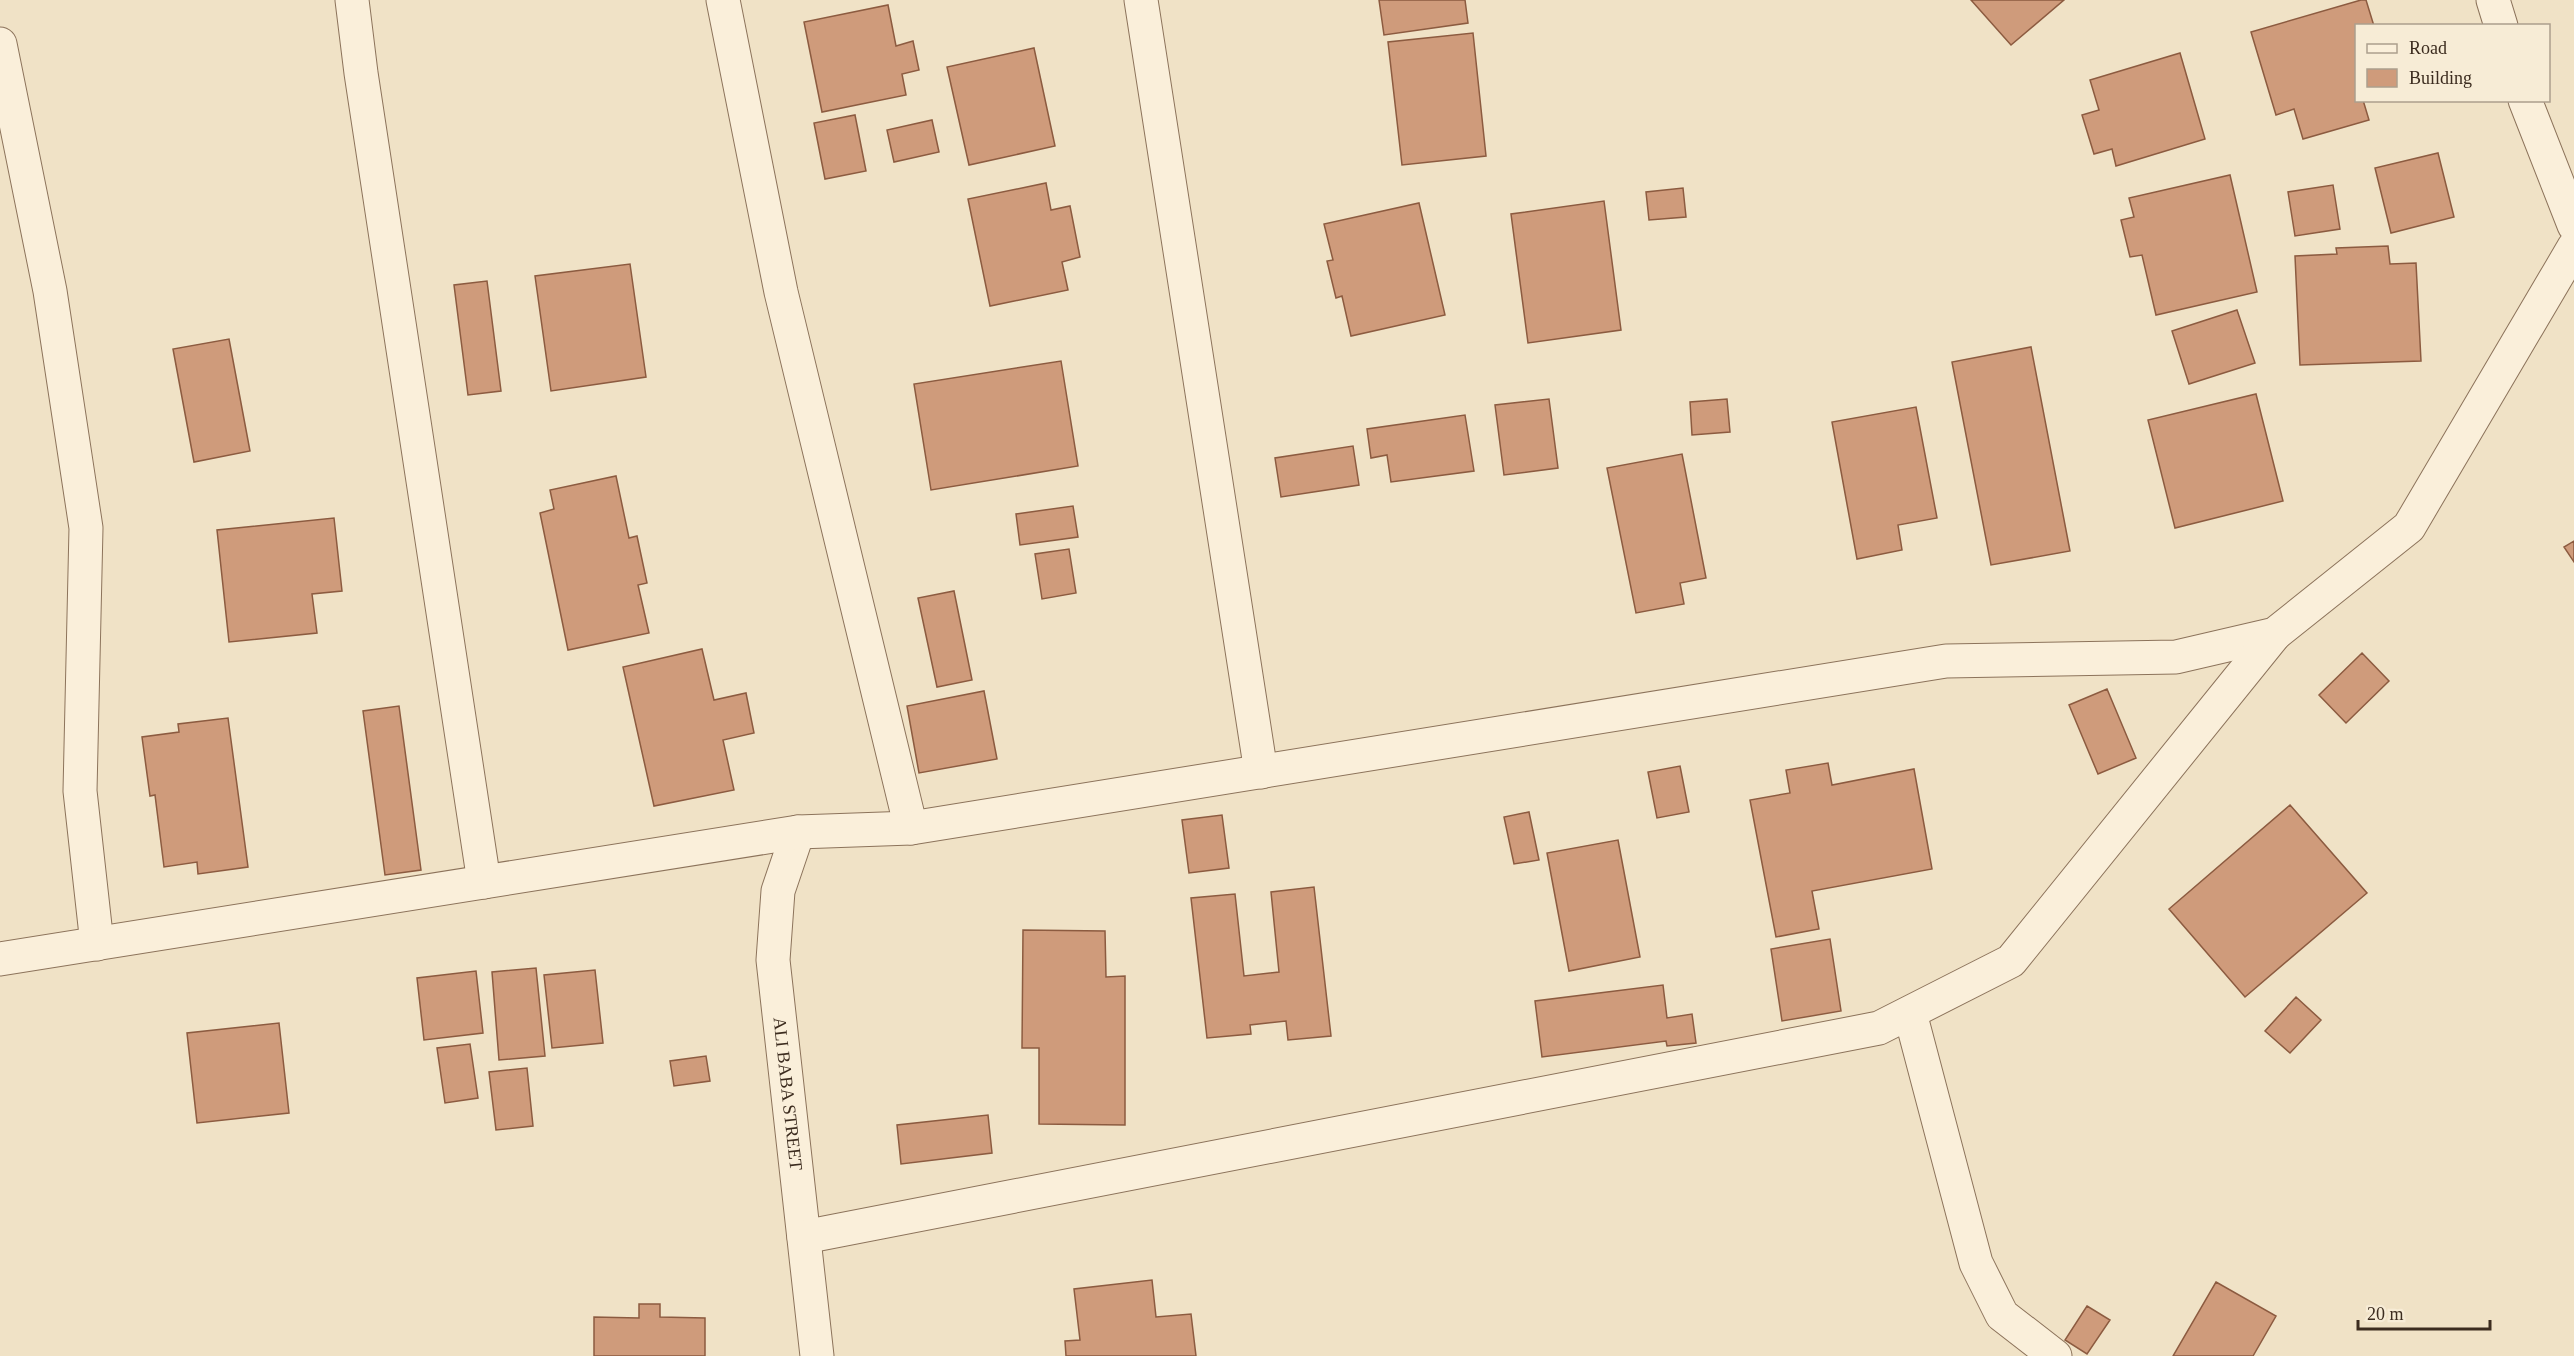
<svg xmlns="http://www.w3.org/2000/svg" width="2574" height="1356" viewBox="0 0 2574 1356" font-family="Georgia,serif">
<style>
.building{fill:#cf9b7b;stroke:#8c5b40;stroke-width:1.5}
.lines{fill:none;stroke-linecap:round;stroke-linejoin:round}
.minor-casing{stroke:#8c735b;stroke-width:35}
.minor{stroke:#faefda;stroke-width:33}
.labels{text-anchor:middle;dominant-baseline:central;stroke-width:4.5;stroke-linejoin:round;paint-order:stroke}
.street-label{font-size:18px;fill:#3c2c1f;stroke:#f7ecd6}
</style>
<rect width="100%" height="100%" fill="#f0e2c6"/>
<!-- building -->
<path class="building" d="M1379,0h86l3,23 -84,12z
M1971,0h93l-53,45z
M2361,0h5l8,26h-18v74h7l6,20 -66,19 -9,-30 -18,6 -25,-83z
M888,5l8,41 17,-5 6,29 -17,4 4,21 -84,17 -18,-90z
M1473,33l13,123 -84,9 -14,-123z
M1034,48l21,98 -86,19 -22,-98z
M2180,53l25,86 -89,27 -4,-17 -18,5 -12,-39 17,-5 -9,-30z
M855,115l11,56 -41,8 -11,-56z
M932,120l7,32 -45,10 -7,-32z
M2438,153l16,64 -63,16 -16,-65z
M2230,175l27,117 -101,23 -14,-60 -12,2 -9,-37 13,-3 -5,-19z
M1046,183l5,27 19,-4 10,51 -18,5 6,28 -78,16 -22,-107z
M2333,185l7,44 -45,7 -7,-44z
M1683,188l3,29 -37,3 -3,-28z
M1604,201l17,129 -93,13 -17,-129z
M1419,203l26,112 -94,21 -9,-40 -6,2 -9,-37 6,-1 -9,-36z
M2388,246l2,18 26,-1 5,98 -121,4 -5,-109 42,-2 -1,-6z
M630,264l16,113 -95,14 -16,-115z
M487,281l14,110 -33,4 -14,-110z
M2237,310l18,53 -66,21 -17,-53z
M229,339l21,112 -56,11 -21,-113z
M2031,347l39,204 -79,14 -39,-203z
M1061,361l17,105 -147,24 -17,-106z
M2256,394l27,107 -108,27 -27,-108z
M1549,399l9,69 -54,7 -9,-70z
M1727,399l3,33 -38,3 -2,-33z
M1916,407l21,111 -39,7 4,25 -45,9 -25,-137z
M1465,415l9,56 -83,11 -4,-27 -16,3 -4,-29z
M1353,446l6,39 -78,12 -6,-39z
M1682,454l24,124 -26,5 4,21 -48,9 -29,-145z
M616,476l13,62 8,-2 10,47 -9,2 11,48 -81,17 -28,-137 14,-4 -4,-19z
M1073,506l5,31 -58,8 -4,-31z
M334,518l8,73 -30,3 5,39 -88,9 -12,-112z
M2574,541v21l-10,-15z
M1069,549l7,44 -34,6 -7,-45z
M954,591l18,89 -35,7 -19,-89z
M702,649l12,51 32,-7 8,40 -31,7 11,50 -80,16 -31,-139z
M2362,653l27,28 -43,42 -27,-28z
M2107,689l29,69 -38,16 -29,-69z
M984,691l13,68 -78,14 -12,-67z
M399,706l22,164 -36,5 -22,-164z
M228,718l20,149 -50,7 -1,-12 -33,5 -9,-72 -5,1 -8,-59 37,-5 -1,-8z
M1828,763l4,22 82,-16 18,100 -120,22 7,38 -43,8 -26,-137 40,-7 -4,-23z
M1680,766l9,46 -32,6 -9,-46z
M2290,805l77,88 -122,104 -76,-88z
M1529,812l10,48 -25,4 -10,-47z
M1222,815l7,53 -40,5 -7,-53z
M1618,840l22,117 -71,14 -22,-118z
M1314,887l17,149 -43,4 -2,-19 -36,4 1,9 -44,4 -16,-140 44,-4 9,82 35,-4 -8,-80z
M1023,930l82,1 1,46 19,-1v149l-86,-1v-76h-17z
M1830,939l11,72 -59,10 -11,-72z
M536,968l9,88 -46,4 -7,-88z
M595,970l8,73 -51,5 -8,-73z
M476,971l7,62 -59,7 -7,-62z
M1663,985l4,33 25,-4 4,29 -29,3 -1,-5 -124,16 -7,-56z
M2296,997l25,23 -31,33 -25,-22z
M279,1023l10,90 -92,10 -10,-90z
M470,1044l8,54 -33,5 -8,-55z
M706,1056l4,25 -36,5 -4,-25z
M527,1068l6,58 -37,4 -7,-58z
M988,1115l4,38 -91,11 -4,-39z
M1152,1280l4,37 35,-3 5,42h-130l-1,-15 15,-1 -6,-51z
M2216,1282l60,34 -23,40h-80z
M639,1304h21v13l45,1v38h-111v-39l45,1z
M2087,1306l23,14 -23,34 -22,-14z"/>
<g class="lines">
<!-- minor casing -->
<g class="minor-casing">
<g id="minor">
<path d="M352,0l9,73 123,809"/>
<path d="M723,0l58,292 130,536"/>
<path d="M1141,0l120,772"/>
<path d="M2493,0l8,26"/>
<path d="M0,44l50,247 36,237 -6,263 17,153"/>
<path d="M2525,100l49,125"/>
<path id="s1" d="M798,832l-20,59 -5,69 44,396"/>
<path d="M0,959l798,-127 113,-4 1035,-167 230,-4 99,-23 134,-107 165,-280"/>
<path d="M1910,1013l66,250 26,52 53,41"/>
<path d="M804,1237l1075,-209 132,-67 264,-327"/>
</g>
</g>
<!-- minor -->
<use href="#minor" class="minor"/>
</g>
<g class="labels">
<!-- street labels -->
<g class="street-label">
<text stroke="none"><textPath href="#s1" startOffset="266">ALI BABA STREET</textPath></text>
</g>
</g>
<!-- legend -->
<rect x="2355" y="24" width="195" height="78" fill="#f7ecd6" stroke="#ac9f8d" stroke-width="1.5"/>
<rect x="2367" y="44" width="30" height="9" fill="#faefda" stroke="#ac9f8d" stroke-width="1.5"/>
<text x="2409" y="54" font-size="18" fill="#3c2c1f">Road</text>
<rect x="2367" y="69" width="30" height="18" fill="#cf9b7b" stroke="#ac9f8d" stroke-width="1.5"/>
<text x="2409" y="84" font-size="18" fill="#3c2c1f">Building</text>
<!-- scale -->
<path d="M2358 1320v9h132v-9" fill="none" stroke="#3c2c1f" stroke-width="3"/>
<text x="2367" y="1320" font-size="18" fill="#3c2c1f" stroke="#f7ecd6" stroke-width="4.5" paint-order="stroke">20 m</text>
</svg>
